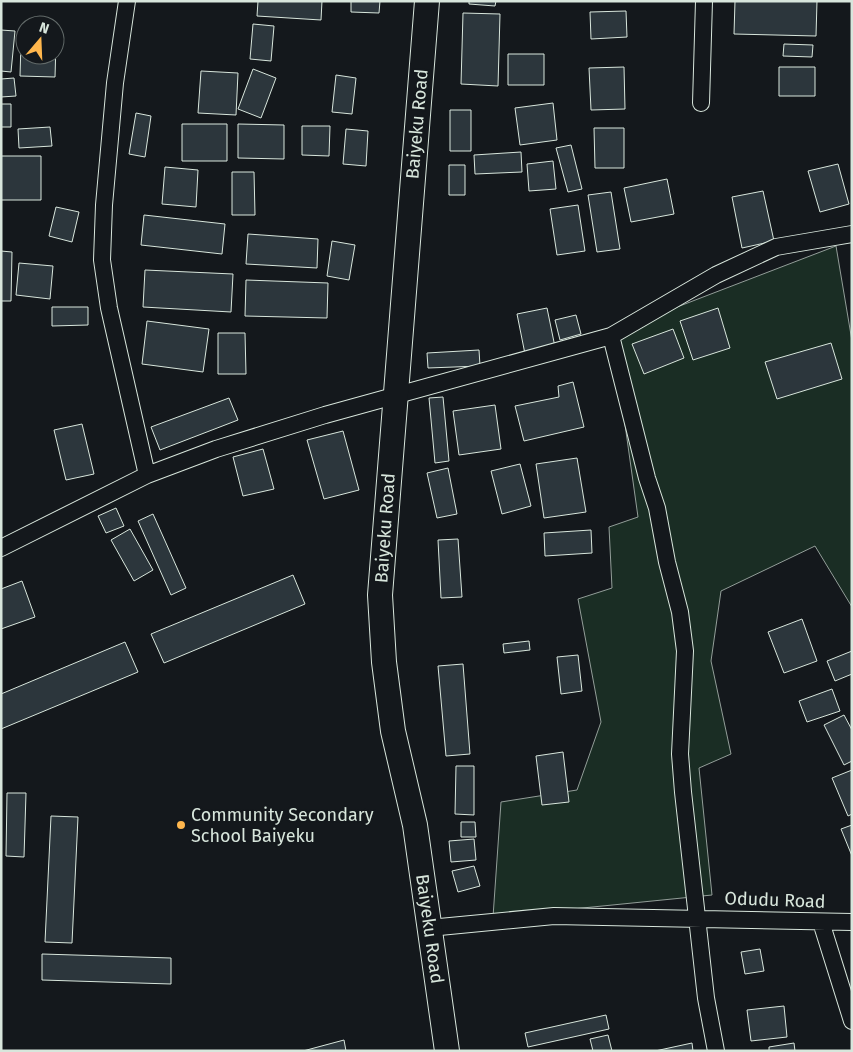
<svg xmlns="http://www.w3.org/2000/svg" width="853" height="1052" viewBox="0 0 853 1052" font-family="'Fira Sans',sans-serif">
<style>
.green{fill:#1a2d24;stroke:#939e99}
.building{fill:#2c363c;stroke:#d8e6dc}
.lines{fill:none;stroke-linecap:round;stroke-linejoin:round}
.street-casing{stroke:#d8e6dc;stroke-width:18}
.secondary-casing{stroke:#d8e6dc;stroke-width:26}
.street{stroke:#14181c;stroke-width:16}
.secondary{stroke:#14181c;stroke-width:24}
.poi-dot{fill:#ffb74d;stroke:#14181c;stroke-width:2}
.labels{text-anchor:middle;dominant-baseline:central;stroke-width:4;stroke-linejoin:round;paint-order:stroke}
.street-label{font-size:18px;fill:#d8e6dc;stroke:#14181c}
.poi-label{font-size:18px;fill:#d8e6dc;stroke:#14181c;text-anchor:start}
</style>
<rect width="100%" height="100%" fill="#14181c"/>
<!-- green -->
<path class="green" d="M836,246l16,95v266l-37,-61 -94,45 -10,70 20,93 -32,14 13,127 -219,22 8,-115 76,-12 24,-68 -23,-123 34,-11 -3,-61 29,-10 -26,-185z"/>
<!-- building -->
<path class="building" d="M258,1h64l-1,19 -64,-4z
M351,1h29l-1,12 -28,-1z
M469,1h27l-1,5 -26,-2z
M735,1h82l-1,35 -82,-2z
M626,11l1,26 -36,2 -1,-27z
M463,13l37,1 -2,72 -37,-2z
M253,24l21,2 -3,35 -21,-2z
M1,30l14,1 -4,41 -10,-1z
M21,42h4v13h30l1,-12 -1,34 -35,-1z
M784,44l29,1 -1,12 -29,-1z
M508,54h36v31h-36z
M624,67l1,42 -34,1 -2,-42z
M779,67h36v29h-36z
M253,69l23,9 -15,40 -23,-9z
M201,71l37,2 -2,42 -38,-2z
M336,75l20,3 -4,36 -20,-2z
M14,78l2,18 -15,1v-18z
M553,103l4,37 -37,5 -5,-37z
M1,104h10v23h-10z
M450,110h21v41h-21z
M136,113l15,3 -6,41 -16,-3z
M182,124h45v37h-45z
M238,124l46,1v34l-46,-1z
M302,126h28l-1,30 -27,-1z
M50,127l2,19 -33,2 -1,-19z
M594,128h30v40h-29z
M346,129l22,2 -2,35 -23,-2z
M571,145l11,44 -14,3 -12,-44z
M521,152l1,20 -47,2 -1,-19z
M1,156h40v44h-40z
M553,161l3,28 -27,2 -2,-27z
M838,164l11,40 -29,8 -12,-41z
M449,165h16v30h-16z
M165,167l33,3 -2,37 -34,-3z
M232,172h22l1,43h-23z
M667,179l7,35 -43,8 -7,-34z
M763,191l11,50 -32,7 -10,-51z
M611,192l9,57 -23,3 -9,-57z
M578,205l7,46 -28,4 -7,-46z
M56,207l23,5 -7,30 -23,-6z
M144,215l81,9 -3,30 -81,-9z
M248,234l70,5 -1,29 -71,-4z
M332,241l23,4 -6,35 -22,-4z
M1,251l11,1 -1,49h-10z
M19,263l34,3 -3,33 -34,-4z
M145,270l88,4 -2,38 -88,-5z
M246,280l82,3 -1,35 -82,-2z
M52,307h36v18l-36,1z
M547,308l8,39 -30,7 -8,-40z
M718,308l12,40 -37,12 -13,-39z
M576,315l5,19 -21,6 -5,-20z
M147,321l62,8 -6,43 -61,-8z
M673,329l11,29 -40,16 -12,-30z
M218,333h27l1,41h-28z
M831,343l11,36 -65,20 -12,-37z
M479,350l1,16 -52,2 -1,-15z
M573,382l11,45 -60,14 -9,-35 44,-9 -1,-11z
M443,397l6,64 -14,2 -6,-65z
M229,398l9,22 -78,30 -9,-23z
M495,405l6,44 -42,6 -6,-44z
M82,424l12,50 -28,6 -12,-50z
M343,431l16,59 -35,9 -17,-59z
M263,449l11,40 -31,7 -10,-39z
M577,458l9,54 -42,6 -8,-54z
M520,464l11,42 -29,8 -11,-43z
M448,468l9,46 -20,4 -10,-45z
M116,508l8,18 -18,7 -8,-17z
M153,514l33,74 -15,7 -33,-74z
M130,529l23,41 -19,11 -23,-41z
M591,530l1,23 -47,3 -1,-23z
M458,539l4,58 -21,1 -3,-58z
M293,575l12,29 -141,59 -13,-29z
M22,581l13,36 -34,12v-40z
M802,619l15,42 -33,12 -16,-41z
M529,641l1,9 -26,3 -1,-9z
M125,642l13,30 -137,57v-35z
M852,651v23l-17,7 -8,-20z
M578,655l4,36 -21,3 -4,-37z
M463,664l7,90 -24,2 -8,-90z
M832,689l8,22 -33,11 -8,-21z
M844,715l8,15v31l-8,4 -20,-40z
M563,752l6,50 -27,3 -6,-49z
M456,766h18v49l-19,-1z
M852,770v44l-4,2 -16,-38z
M7,793h19l-2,64 -18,-1z
M51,816l27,1 -6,126 -27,-1z
M461,822h14l1,15h-15z
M852,825v31l-11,-27z
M474,839l2,21 -25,2 -2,-21z
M474,866l6,20 -22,6 -6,-21z
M760,949l4,22 -19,3 -4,-22z
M42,954l129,4v26l-129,-4z
M784,1006l3,31 -36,4 -4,-31z
M606,1015l3,14 -81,18 -3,-14z
M608,1035l4,16h-19l-3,-12z
M344,1040l2,11h-43z
M692,1043l1,8h-38z
M794,1043l1,8h-26v-4z"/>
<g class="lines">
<!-- street casing -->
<g class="street-casing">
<path id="street" d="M127,1l-12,82 -11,122 -2,55 7,48 38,167
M701,103l3,-102
M611,336l36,142 10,30 10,54 13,50 5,39 -5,103 3,38 23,206 10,53
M1,548l146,-73 69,-26 109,-34 286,-79 105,-61 60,-28 76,-13
M821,922l31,99
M429,928l125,-12 298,6"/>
</g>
<!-- secondary casing -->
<g class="secondary-casing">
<g id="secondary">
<path id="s1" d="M427,1l-47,594 4,67 9,69 22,94 32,226"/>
</g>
</g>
<!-- street -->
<use href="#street" class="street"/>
<!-- secondary -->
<use href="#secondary" class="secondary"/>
</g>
<!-- markers -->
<circle class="poi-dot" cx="181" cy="825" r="5"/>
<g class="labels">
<!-- street labels -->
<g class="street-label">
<text transform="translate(417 124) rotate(-85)">Baiyeku Road</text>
<text transform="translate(385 528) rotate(-86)">Baiyeku Road</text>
<text transform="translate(775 900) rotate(2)">Odudu Road</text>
<text stroke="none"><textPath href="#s1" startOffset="934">Baiyeku Road</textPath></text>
</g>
<!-- poi labels -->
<g class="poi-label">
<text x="191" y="815">Community Secondary<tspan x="191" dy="21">School Baiyeku</tspan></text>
</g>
</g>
<!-- border -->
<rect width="853" height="1052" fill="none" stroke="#d8e6dc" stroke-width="5"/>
<!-- north arrow -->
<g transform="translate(40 40) rotate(19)"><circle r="24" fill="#14181c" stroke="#626a69"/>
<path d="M0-4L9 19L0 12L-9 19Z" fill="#ffb74d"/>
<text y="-8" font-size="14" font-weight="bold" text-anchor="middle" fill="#d8e6dc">N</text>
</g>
</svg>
